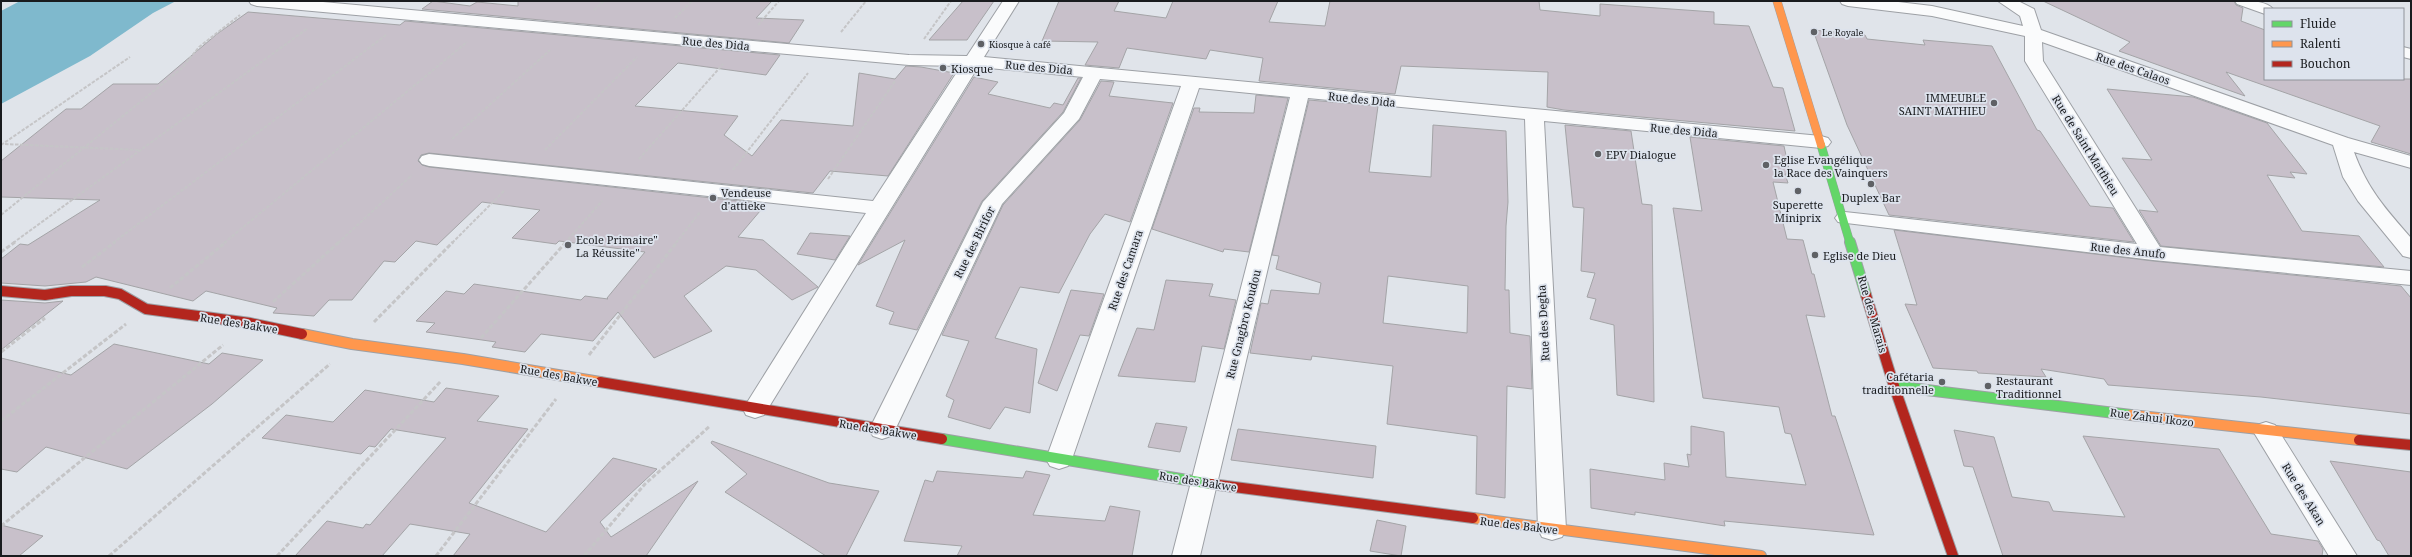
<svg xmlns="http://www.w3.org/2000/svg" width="2412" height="557" viewBox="0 0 2412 557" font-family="'Noto Serif',serif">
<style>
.water{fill:#7fb9cd}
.building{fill:#c8c0ca;stroke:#a4a4a7;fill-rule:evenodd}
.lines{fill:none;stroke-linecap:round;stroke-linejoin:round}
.street-casing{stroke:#9da0a5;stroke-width:2}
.fast-far1-casing{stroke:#9da0a5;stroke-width:9}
.fast-casing{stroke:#9da0a5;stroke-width:12}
.slow-far1-casing{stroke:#9da0a5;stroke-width:9}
.slow-casing{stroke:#9da0a5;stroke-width:12}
.jam-casing{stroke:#9da0a5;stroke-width:12}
.path-far1{stroke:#c5c5c7;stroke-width:2;stroke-dasharray:3.5 1.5;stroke-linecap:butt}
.path{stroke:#c5c5c7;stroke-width:3;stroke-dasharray:4.5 2;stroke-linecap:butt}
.street{fill:#fafbfc;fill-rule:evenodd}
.fast-far1{stroke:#63d668;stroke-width:8}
.fast{stroke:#63d668;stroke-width:10}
.slow-far1{stroke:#ff974d;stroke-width:8}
.slow{stroke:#ff974d;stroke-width:10}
.jam{stroke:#b3261e;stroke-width:10}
.poi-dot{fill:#5f6165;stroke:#dde3ed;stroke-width:1.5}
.labels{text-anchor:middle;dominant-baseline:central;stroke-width:3.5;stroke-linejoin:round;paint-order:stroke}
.far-poi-label{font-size:9px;fill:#191b1e;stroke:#dde3ed;text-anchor:start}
.street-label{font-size:11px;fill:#191b1e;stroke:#dde3ed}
.poi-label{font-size:11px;fill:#191b1e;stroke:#dde3ed;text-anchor:start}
</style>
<rect width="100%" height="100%" fill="#e0e4ea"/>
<!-- water -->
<path class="water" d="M20,1h156l-23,12 -63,43 -89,48v-93z"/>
<!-- building -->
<path class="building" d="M433,1l37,5 7,-4 41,4v-5h254l-16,17 48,2 -15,23 -367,-34z
M963,1h31l-27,39h-38z
M1059,1h60l-5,10 52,7 7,-17h105l-9,21 56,4 5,-25h209l1,9 60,6v-12l114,8v12l35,2 24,61 10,1 12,43 -231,-21 -17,-3 1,-35 -147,-6 -6,28 -136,-13 4,-23 -53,-8 -4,9 -79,-11 -8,20 -34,-3 13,-23 -56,-1z
M2043,1h191l2,4 7,3 -2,13 24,9v49h146v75l-40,-12 9,-16 -154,-54 19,24 -126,-45 11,-9z
M248,12l152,13 5,-4 375,34 -14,20 -88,-12 -43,43 103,10 -14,19 28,21 29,-36 72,6 6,-53 36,6 11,-13 15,1 33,6 -66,103 -58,-5 -17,22 -384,-40 -8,2 -3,6 4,4 7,2 337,37 -28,33 25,3 55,47 -26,13 -36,-30 -30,-4 -42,30 28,35 -58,27 -36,-46 -25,29 -52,-7 -16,18 -33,-5 4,-5 -70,-10 9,-9 -19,-2 30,-30 18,3 10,-10 107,16 4,-4 23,3 -1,-1 38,-46 -86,-11 -3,3 -44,-6 28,-28 -58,-8 -45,43 -21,-4 -21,21 -11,-1 -32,39h-23l-15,16 -41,-3 4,-5 -71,-17 -13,10 -97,-24 -10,5 -41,4 -44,-3v-24l19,-15 8,1 72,-45 -99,-3v-36l65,-52h15l32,-25h45l59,-50z
M1813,30l52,5 2,4 58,6 -2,-5 69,6 45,84 3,1 50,75 23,2 21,34 -245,-27 -42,-90z
M974,77l24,5 -10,12 62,14 4,-5 9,2 15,-27h3l-18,34 -81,89 -65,129 -28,-6 5,-12 -18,-6 29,-66 -47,25z
M1101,81l13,1 -5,14 64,7 -43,119 -25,-8 -15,20 -31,59 -39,-6 -25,51 42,11 -7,64 -25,-6 -15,22 -42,-12 6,-17 -8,-4 23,-55 -27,-6 61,-130 77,-85z
M2107,89l86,8 74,26 40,51 -17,-2 5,6 -28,-3 35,56 57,5 25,31 -223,-21 -22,-36 19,2 -36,-54 30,2z
M1256,95l32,3 -39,154 -25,-3 -1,3 -71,-23 42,-121h6l-1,4 55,1z
M1309,100l69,6 -9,66 62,5 2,-52 73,6 2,71 -2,24 -1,64h4l1,43 20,3 2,53 -25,-3 -2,112 -29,-4 1,-58 -90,-12 6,-58 -81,-10 -1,4 -61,-7 11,-50 7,1 3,-14 48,4 2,-11 -45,-14 3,-13 -7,-1zM1388,276l80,10 -1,47 -84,-10z
M1565,125l66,6 11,73 10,1 2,197 -37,-7 -3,-70 -24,-6 6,-20 -9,-2 8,-24 -14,-2 3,-63 -11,-1z
M1690,137l94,9 6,28h-5l3,9 -15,-1 14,57 16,1 9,34h2l11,43 -19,-2 26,101h3l39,119 -150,-14 1,5 -90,-14v3l-44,-7 -1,-39 75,11 -1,-17 25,4 -2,-13 4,1v-29l33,6 2,45 80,8 -15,-51 -6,-1 -6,-26 -76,-9 -30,-190 29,3z
M1894,230l259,31 248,25 10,12v116l-150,-17 -153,-12 -4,-6 -63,-10 5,8 -68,-4 -1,-2 -44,-3 -28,-64 12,1z
M810,233l40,3 -15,24 -38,-6z
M1166,280l47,4 -4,12 27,4 -12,49 -22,-3 -7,36 -77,-6 19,-48 17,2z
M1071,290l33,4 -15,42 -9,-1 -23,56 -19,-8z
M1,300l44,3 18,-2 -62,49z
M114,344l95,20 13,-11 41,7 -51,44 -85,65 -81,-22 -29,25 -16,-3v-111l70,17z
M446,388l53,8 -22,25 51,8 -59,74 77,29 67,-74 44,11 -57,53 11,15 87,-56 -52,75h-193l17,-22 -60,-10 -28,32h-87l32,-35 36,7 3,-4 4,1 76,-87 -55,-9 -16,18 -6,-1 -8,8 -99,-16 24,-23 47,7 32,-32 69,12z
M1156,423l31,4 -7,25 -32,-5z
M1238,429l138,17 -3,32 -142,-18z
M1954,430l40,7 18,60 37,5 4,9 72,6 -42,-81 136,13 52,85 47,7 5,8 -1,7h-319l-30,-89 -9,-1z
M712,441l117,42 50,8 -33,65h-20l-101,-64 22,-18 -36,-31z
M2330,461l81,11v84h-22l-9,-15 -3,-1z
M937,471l86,7 3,-7 24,4 -17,40 72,6 5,-15 30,5 -8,45h-175l5,-10 -58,-5 21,-61 8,2z
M1377,520l29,6 -5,30 -31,-5z
M1,525l42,11 -24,20h-18z"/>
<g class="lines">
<!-- street casing -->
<g class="street-casing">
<path id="street" d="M249,1h63l597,54 58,1 36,-55h16l-35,56 837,79 7,2 3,4 -3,4 -7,2 -277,-27 22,408 -4,8 -10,3 -10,-3 -4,-8 -13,-410 -217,-21 -108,458h-28l118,-459 -91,-9 -127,371 -4,7 -9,3 -9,-3 -4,-7 135,-373 -81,-7 -21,40 -77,85 -107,226 -4,6 -9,3 -9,-3 -4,-6 114,-228 81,-89 19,-36 -105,-10 -214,348 -9,3 -9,-3 -3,-6 123,-196 -437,-47 -7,-2 -3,-4 3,-4 7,-2 444,47 88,-135 -52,-1 -652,-59 -6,-2z
M1840,1h50l42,5 91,20 -3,-10 -22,-15h20l16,8 7,21 307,108 63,18v12l-57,-16c14,38 31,56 57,86v20l-8,-2 -45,-55 -15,-24 -10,-32 -291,-103 1,19 117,186 251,24v14l-258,-25 -315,-38 -3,-4 3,-4 7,-2 292,32 -112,-183v-25l-93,-20 -84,-10 -6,-2z
M2235,1c12,0 31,-1 38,8h-8v5l-28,-10z
M2403,47l8,2v10l-8,-2z
M2266,422l9,3 82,131h-28l-76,-125 4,-6z"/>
</g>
<!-- fast-far1 casing -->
<g class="fast-far1-casing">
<path id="fast-far1" d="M1821,145l29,98"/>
</g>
<!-- fast casing -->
<g class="fast-casing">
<path id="fast" d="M1850,242l16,53
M1894,386l237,29
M942,439l269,45"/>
</g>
<!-- slow-far1 casing -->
<g class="slow-far1-casing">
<path id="slow-far1" d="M1777,1l44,144"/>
</g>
<!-- slow casing -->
<g class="slow-casing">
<path id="slow" d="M302,334l50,10 111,15 137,23
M2131,415l228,25
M1473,518l288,38"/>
</g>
<!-- jam casing -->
<g class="jam-casing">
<path id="jam" d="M1,291l44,4 26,-4h34l15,3 26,15 104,14 52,11
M1866,295l28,91 59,170
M600,382l342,57
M2359,440l52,5
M1211,484l262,34"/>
</g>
<!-- path-far1 -->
<path class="path-far1" d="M594,10l10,-9
M675,18l17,-17
M758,25l21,-24
M841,32l25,-31
M924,39l27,-38
M452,139l98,-89
M5,144l135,6
M1,145l129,-88
M545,150l92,-93
M639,159l84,-95
M733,170l75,-97
M828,179l67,-98
M1,215l181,-147 17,-21 41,-32
M13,243l295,-215
M113,243l273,-208
M224,243l243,-201
M338,243l74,-68
M452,243l52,-52
M565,243l37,-42
M676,243l24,-31"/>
<!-- path -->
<path class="path" d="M1,252l14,-10
M82,267l33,-25
M170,288l56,-46
M273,302l66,-60
M374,322l79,-80
M481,338l85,-96
M1,352l44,-34
M589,355l88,-113
M1,421l125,-97
M1,526l222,-181
M109,556l221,-192
M277,556l164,-175
M436,556l120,-157
M584,556l61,-72 65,-58"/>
<!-- street -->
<use href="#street" class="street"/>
<!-- fast-far1 -->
<use href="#fast-far1" class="fast-far1"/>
<!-- fast -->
<use href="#fast" class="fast"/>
<!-- slow-far1 -->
<use href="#slow-far1" class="slow-far1"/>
<!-- slow -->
<use href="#slow" class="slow"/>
<!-- jam -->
<use href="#jam" class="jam"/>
</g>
<!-- markers -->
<g class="poi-dot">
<circle cx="1814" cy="32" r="4"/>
<circle cx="981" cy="44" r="4"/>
<circle cx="943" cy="68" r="4"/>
<circle cx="1994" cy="103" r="4"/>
<circle cx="1598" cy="154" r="4"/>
<circle cx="1766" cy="165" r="4"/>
<circle cx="1871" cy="184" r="4"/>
<circle cx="1798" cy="191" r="4"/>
<circle cx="713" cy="198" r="4"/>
<circle cx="568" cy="245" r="4"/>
<circle cx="1815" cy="255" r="4"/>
<circle cx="1942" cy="382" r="4"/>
<circle cx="1988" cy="386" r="4"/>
</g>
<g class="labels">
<!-- far-poi labels -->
<g class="far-poi-label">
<text x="1822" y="32">Le Royale</text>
<text x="989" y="44">Kiosque à café</text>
</g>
<!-- street labels -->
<g class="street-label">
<text transform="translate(716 43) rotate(5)">Rue des Dida</text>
<text transform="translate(1039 67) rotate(5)">Rue des Dida</text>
<text transform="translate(2133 68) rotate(19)">Rue des Calaos</text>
<text transform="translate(1362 99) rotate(6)">Rue des Dida</text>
<text transform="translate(1684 130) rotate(5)">Rue des Dida</text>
<text transform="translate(2086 145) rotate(58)">Rue de Saint Matthieu</text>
<text transform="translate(974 242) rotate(-64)">Rue des Birifor</text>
<text transform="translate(2128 250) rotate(6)">Rue des Anufo</text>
<text transform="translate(1125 270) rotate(-71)">Rue des Camara</text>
<text transform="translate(1873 314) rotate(74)">Rue des Marais</text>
<text transform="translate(239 323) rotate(9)">Rue des Bakwe</text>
<text transform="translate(1543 323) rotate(-93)">Rue des Degha</text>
<text transform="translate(1243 324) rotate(-76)">Rue Gnagbro Koudou</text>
<text transform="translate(559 375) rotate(10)">Rue des Bakwe</text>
<text transform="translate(2152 417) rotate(7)">Rue Zahui Ikozo</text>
<text transform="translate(878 429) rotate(9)">Rue des Bakwe</text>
<text transform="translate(1198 481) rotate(9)">Rue des Bakwe</text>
<text transform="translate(2304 494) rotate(58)">Rue des Akan</text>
<text transform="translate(1519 525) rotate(7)">Rue des Bakwe</text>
</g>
<!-- poi labels -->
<g class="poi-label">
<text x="951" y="68">Kiosque</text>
<text x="1986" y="97" text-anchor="end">IMMEUBLE<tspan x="1986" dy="13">SAINT MATHIEU</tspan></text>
<text x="1606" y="154">EPV Dialogue</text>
<text x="1774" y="159">Eglise Evangélique<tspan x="1774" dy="13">la Race des Vainquers</tspan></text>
<text x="721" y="192">Vendeuse<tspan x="721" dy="13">d'attieke</tspan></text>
<text x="1871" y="197" text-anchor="middle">Duplex Bar</text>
<text x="1798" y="204" text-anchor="middle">Superette<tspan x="1798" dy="13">Miniprix</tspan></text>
<text x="576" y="239">Ecole Primaire"<tspan x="576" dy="13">La Réussite"</tspan></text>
<text x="1823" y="255">Eglise de Dieu</text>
<text x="1934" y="376" text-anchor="end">Cafétaria<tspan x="1934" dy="13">traditionnelle</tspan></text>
<text x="1996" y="380">Restaurant<tspan x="1996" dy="13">Traditionnel</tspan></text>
</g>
</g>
<!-- border -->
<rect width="2412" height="557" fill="none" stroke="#191b1e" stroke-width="4"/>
<!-- legend -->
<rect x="2264" y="8" width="140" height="72" fill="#dde3ed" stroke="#8f939a"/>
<rect x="2272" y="21" width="20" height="6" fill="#63d668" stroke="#8f939a"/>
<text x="2300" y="28" font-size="12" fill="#191b1e">Fluide</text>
<rect x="2272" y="41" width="20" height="6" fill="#ff974d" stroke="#8f939a"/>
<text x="2300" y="48" font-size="12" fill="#191b1e">Ralenti</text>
<rect x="2272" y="61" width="20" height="6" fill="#b3261e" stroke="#8f939a"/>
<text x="2300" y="68" font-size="12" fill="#191b1e">Bouchon</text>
</svg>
